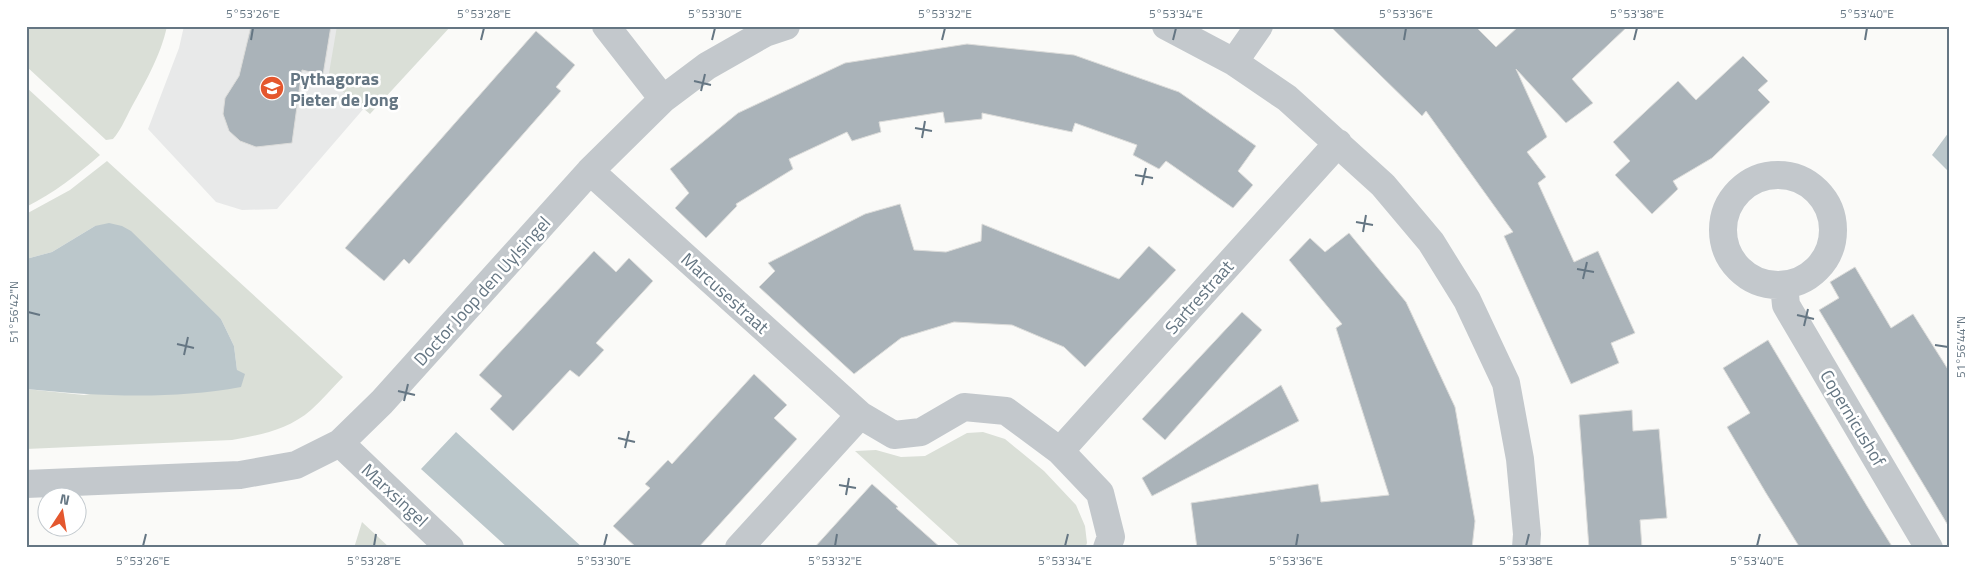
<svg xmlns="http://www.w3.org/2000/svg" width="1975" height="574" viewBox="0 0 1975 574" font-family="'Titillium Web',sans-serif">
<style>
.built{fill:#e8e9e9}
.green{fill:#dadfd7}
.water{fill:#bbc7cb}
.building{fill:#aab3b9;stroke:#dcdcda}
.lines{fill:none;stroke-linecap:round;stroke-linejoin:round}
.minor{stroke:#c3c8cc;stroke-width:28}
.ticks{fill:none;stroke:#657683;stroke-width:2}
.labels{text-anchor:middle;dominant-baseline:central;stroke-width:5;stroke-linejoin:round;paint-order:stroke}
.poi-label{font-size:18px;font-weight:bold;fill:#657683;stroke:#fff;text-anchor:start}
.street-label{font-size:18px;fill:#657683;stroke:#fff}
.neatline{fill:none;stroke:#657683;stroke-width:2}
.ticks-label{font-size:12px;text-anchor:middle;fill:#657683}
</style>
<rect width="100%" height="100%" fill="#fafaf8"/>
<!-- built -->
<path class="built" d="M184,26h251l-158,183 -35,1 -26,-8 -68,-73 31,-81z"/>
<!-- green -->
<path class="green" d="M26,26h141c-6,30 -24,60 -38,86 -5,10 -9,19 -16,27l-7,1 -80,-74z
M337,26h114l-81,88 -42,-35z
M26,87l74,68c-23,20 -46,38 -74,52z
M107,161l236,216c-11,11 -21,23 -32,33 -23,20 -51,25 -79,30l-206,9v-60l58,6 153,-25 -3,-24 -13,-27 -126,-93 -43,26 -26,7v-45l44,-24z
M983,432l22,7 39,32 32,34 9,21 2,17 -2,5h-123l-107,-97 21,-1 25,7 24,-1 42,-23z
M362,522l28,26h-36z"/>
<!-- water -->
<path class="water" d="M1949,132v40l-17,-17z
M109,223l13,3 9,5 90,88 13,27 3,24 8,4 -4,13c-71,13 -144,9 -215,2v-130l26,-7 43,-26z
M456,432l127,116h-75l-87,-79z"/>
<!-- building -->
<path class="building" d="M251,26h80l-8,49 -21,-5 -10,73 -36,4 -16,-6 -11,-10 -6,-17 2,-16 14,-22z
M1330,26h145l21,21 23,-21h109l-56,53 21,24 -27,20 -50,-54 31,68 -20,15 19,25 -8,6 36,79 24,-11 37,82 -24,10 8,20 -48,21 -67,-148 9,-4 -87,-121 -4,5z
M536,31l39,34 -19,22 5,4 -152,173 -5,-5 -20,22 -39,-33z
M967,44l107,11 105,37 77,54 -18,25 15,14 -20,23 -67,-47 -7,8 -26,-14 4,-10 -62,-22 -3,9 -90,-19v6l-37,4 -2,-11 -64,10 2,10 -29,9 -5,-9 -58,27 4,10 -57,35 1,2 -31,32 -31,-30 14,-15 -19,-24 68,-56 107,-50z
M1743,56l25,25 -10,9 12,12 -58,56 -39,23 5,8 -26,25 -37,-39 15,-14 -17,-19 65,-61 18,19z
M900,204l14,46 32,2 35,-11 1,-17 137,55 30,-33 27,24 -91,97 -21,-20 -52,-22 -58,-3 -53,16 -47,36 -95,-87 16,-16 -7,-8 97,-49z
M1349,233l57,69 49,105 20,114 -3,27h-275l-6,-45 127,-19 3,18 68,-7 -53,-167 6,-4 -53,-64 21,-22 15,14z
M594,251l22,21 13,-14 24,23 -57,62 8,7 -25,27 -9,-7 -57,61 -23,-22 12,-13 -23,-21z
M1855,267l36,61 22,-14 36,57v156l-130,-217 20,-12 -9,-16z
M1242,312l20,18 -97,110 -23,-21z
M1768,340l99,166 26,42h-93l-34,-55 -39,-66 23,-14 -27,-45z
M754,374l33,31 -13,13 23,21 -99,109h-61l-24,-22 37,-38 -5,-4 23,-24 4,4z
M1281,385l18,36 -147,75 -10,-18z
M1632,410l1,21 26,-2 8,89 -27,2 2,28h-53l-10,-133z
M872,484l26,23 -2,1 45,40h-127z"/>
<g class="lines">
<!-- minor -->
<path class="minor" d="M606,26l57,73
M1166,26l68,36 53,36 96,87 48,57 36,58 39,83 14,76 7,75 -1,14
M1234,62l25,-36
M590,171l270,244 34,20 27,-3 43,-25 42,4 54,40 40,42 11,44 -4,11
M1723 230a55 55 0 1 1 110 0a55 55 0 1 1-110 0Z
M1784,285l2,20 143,243
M340,443l110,105
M1060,451l278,-308
M26,484l214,-9 56,-10 44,-22 42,-41 208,-231 73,-72 44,-33 58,-33 21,-7
M739,548l121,-133"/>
</g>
<!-- ticks -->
<path class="ticks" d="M251,40l2,-12M481,40l3,-12M712,40l3,-12M942,40l3,-12M1173,40l3,-12M1404,40l2,-12M1634,40l3,-12M1865,40l2,-12M694,81l17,4M701,91l4,-17M915,128l17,3M922,138l3,-17M1135,175l18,3M1142,185l4,-17M1356,222l17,3M1363,232l3,-17M1577,269l17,3M1583,279l4,-17M28,312l12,3M1797,315l17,4M1804,326l4,-17M177,344l17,4M1935,345l13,2M184,355l4,-18M398,391l17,4M404,401l4,-17M618,438l17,4M625,448l4,-17M839,485l17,3M846,495l3,-17M143,546l3,-12M374,546l2,-12M604,546l3,-12M835,546l2,-12M1065,546l3,-12M1296,546l2,-12M1526,546l3,-12M1757,546l3,-12"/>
<!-- icons -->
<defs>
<g id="school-disc" transform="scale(1.25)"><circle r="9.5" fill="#e4572e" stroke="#fff"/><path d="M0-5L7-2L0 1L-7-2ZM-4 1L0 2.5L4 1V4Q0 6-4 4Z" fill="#fff"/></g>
</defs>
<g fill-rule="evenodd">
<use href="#school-disc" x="272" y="88"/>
</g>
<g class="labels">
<!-- poi labels -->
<g class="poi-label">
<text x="290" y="78">Pythagoras<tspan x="290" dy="21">Pieter de Jong</tspan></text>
</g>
<!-- street labels -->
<g class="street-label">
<text transform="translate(482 291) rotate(-48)">Doctor Joop den Uylsingel</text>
<text transform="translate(725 293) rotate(42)">Marcusestraat</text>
<text transform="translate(1199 297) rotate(-48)">Sartrestraat</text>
<text transform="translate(1853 418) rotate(59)">Copernicushof</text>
<text transform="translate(395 495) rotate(43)">Marxsingel</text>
</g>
</g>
<!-- border -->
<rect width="1975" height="574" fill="none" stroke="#ffffff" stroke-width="55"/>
<!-- north arrow -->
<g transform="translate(62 512) rotate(12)"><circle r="24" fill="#ffffff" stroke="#c1c8cd"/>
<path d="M0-4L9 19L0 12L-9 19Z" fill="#e4572e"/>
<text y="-8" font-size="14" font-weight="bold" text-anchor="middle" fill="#657683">N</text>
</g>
<rect x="28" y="28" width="1920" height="518" class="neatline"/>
<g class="ticks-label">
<text x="253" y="18">5°53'26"E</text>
<text x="484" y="18">5°53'28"E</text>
<text x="715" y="18">5°53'30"E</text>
<text x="945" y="18">5°53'32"E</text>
<text x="1176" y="18">5°53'34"E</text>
<text x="1406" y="18">5°53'36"E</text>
<text x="1637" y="18">5°53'38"E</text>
<text x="1867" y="18">5°53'40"E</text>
<text transform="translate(14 312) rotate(-90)" y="4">51°56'42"N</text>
<text transform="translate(1961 347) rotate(-90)" y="4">51°56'44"N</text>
<text x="143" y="565">5°53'26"E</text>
<text x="374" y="565">5°53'28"E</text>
<text x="604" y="565">5°53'30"E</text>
<text x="835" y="565">5°53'32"E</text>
<text x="1065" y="565">5°53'34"E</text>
<text x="1296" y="565">5°53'36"E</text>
<text x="1526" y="565">5°53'38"E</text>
<text x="1757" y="565">5°53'40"E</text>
</g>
</svg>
